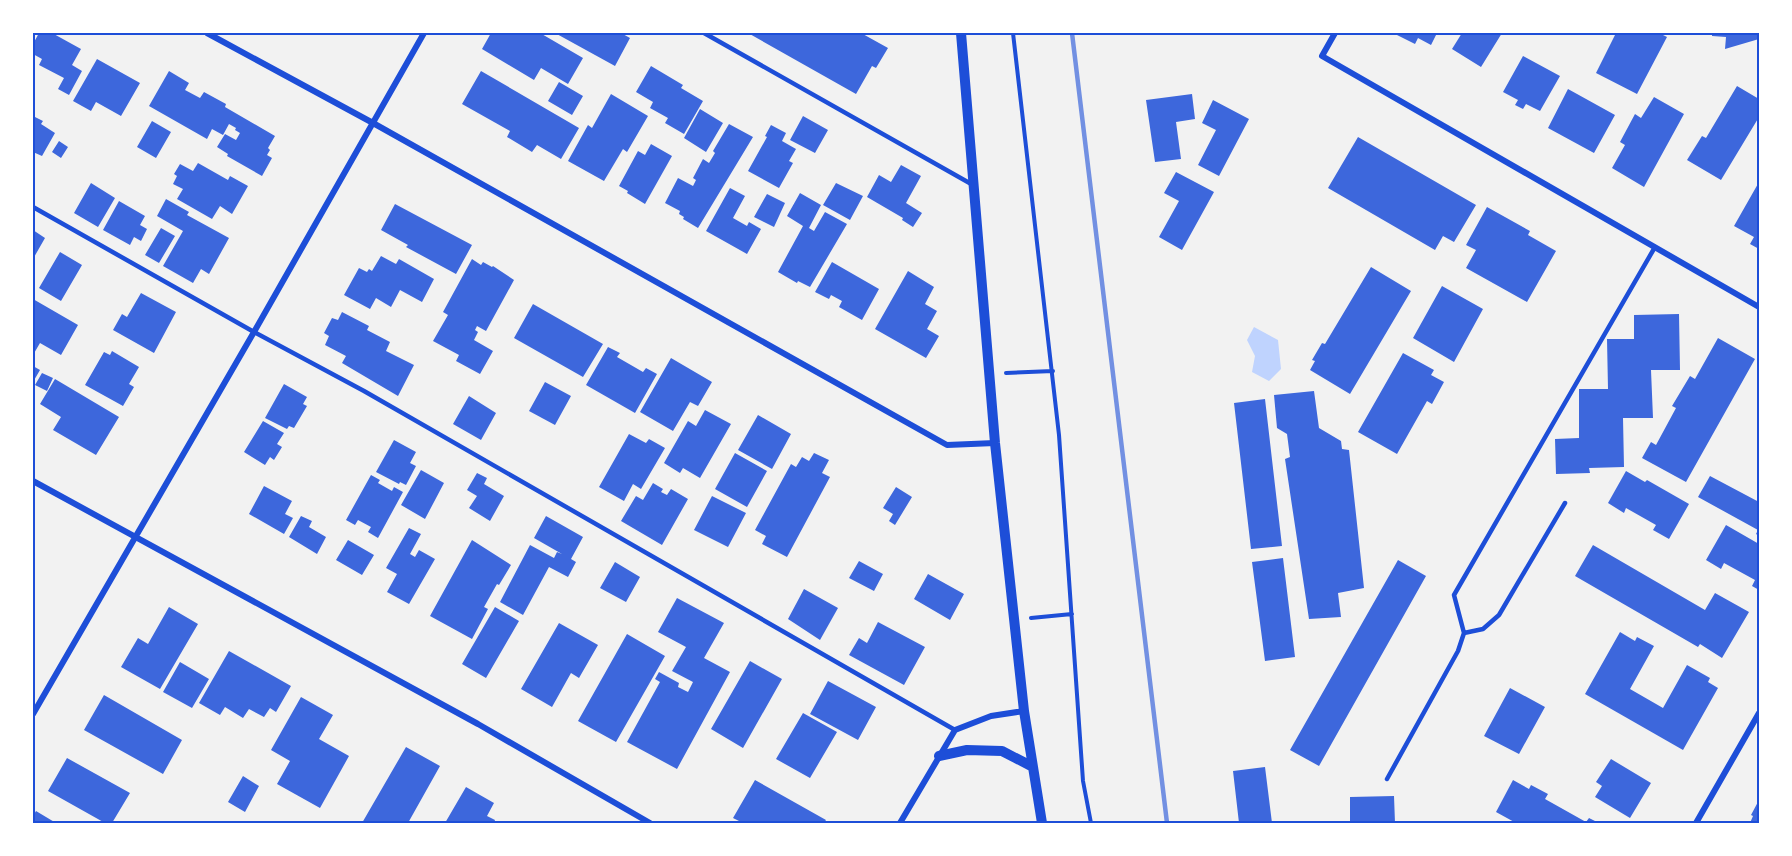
<svg xmlns="http://www.w3.org/2000/svg" width="1792" height="856" viewBox="0 0 1792 856" font-family="'Alegreya Sans',sans-serif">
<style>
.water{fill:#bfd3fe}
.building{fill:#3d67dc}
.lines{fill:none;stroke-linecap:round;stroke-linejoin:round}
.path{stroke:#1d4ed8;stroke-width:4}
.service{stroke:#1d4ed8;stroke-width:4.5}
.minor{stroke:#1d4ed8;stroke-width:6}
.tertiary{stroke:#1d4ed8;stroke-width:10}
.rail{stroke:#7290e2;stroke-width:4.5}
.neatline{fill:none;stroke:#1d4ed8;stroke-width:2}
</style>
<rect width="100%" height="100%" fill="#f2f2f2"/>
<!-- water -->
<path class="water" d="M1254,327l24,13 3,29 -12,12 -17,-9 3,-16 -8,-16z"/>
<!-- building -->
<path class="building" d="M39,33h13l29,16 -9,16 10,6 -13,24 -11,-6 6,-11 -25,-13 3,-6 -9,-5v-10z
M491,33h49l43,25 -15,26 -27,-16 -7,12 -52,-31z
M555,33h66l9,5 -15,28z
M748,33h113l27,15 -12,20 -4,-2 -16,28z
M1393,33h44l-6,12 -13,-7 -3,6z
M1462,33h40l-21,34 -29,-18z
M1616,33h43l8,4 -30,57 -41,-21z
M1712,33h47v6l-34,10 1,-12 -14,-1z
M1523,56l37,20 -20,35 -14,-7 -3,5 -8,-4 3,-5 -15,-8z
M97,59l43,24 -19,33 -25,-14 -5,9 -18,-10z
M651,66l32,19 -2,3 22,13 -19,33 -19,-11 3,-5 -18,-10 3,-6 -17,-10z
M169,71l20,12 -4,7 15,8 4,-6 22,12 -1,3 50,29 -7,12 2,2 -3,5 5,3 -10,18 -35,-20 1,-2 -11,-7 8,-13 11,6 4,-7 -5,-3 1,-2 -7,-4 -6,11 -11,-6 -5,10 -58,-33z
M481,71l98,57 -18,31 -24,-14 -5,7 -25,-15 3,-6 -48,-27z
M559,82l24,14 -11,19 -24,-14z
M1737,86l22,13v18l-38,63 -34,-20 15,-24 4,2z
M1568,89l47,26 -21,38 -46,-25z
M611,94l37,22 -21,36 -4,-3 -19,32 -36,-20 20,-36 4,3z
M1192,94l3,25 -19,3 5,37 -26,3 -9,-62z
M1654,97l30,17 -40,73 -32,-19 13,-23 -5,-3 15,-28 6,4z
M1213,100l36,19 -30,57 -21,-11 18,-35 -14,-7z
M700,109l23,14 -17,29 -22,-14z
M33,116l10,5 -2,3 14,9 -13,23 -9,-4z
M803,116l25,14 -13,23 -25,-13z
M152,121l19,11 -15,26 -19,-11z
M729,124l24,13 -55,91 -15,-9 1,-2 -5,-3 1,-3 -15,-8 13,-25 15,8 3,-6 -3,-2 10,-19 6,4 6,-10 -2,-2z
M771,125l15,8 -4,8 14,8 -7,12 4,2 -14,25 -31,-17 19,-34 -2,-1z
M1358,137l118,68 -22,37 -11,-6 -8,14 -107,-62z
M59,141l9,6 -7,11 -9,-6z
M651,144l21,12 -27,48 -18,-11 1,-2 -9,-5 19,-35 7,4z
M198,163l30,17 2,-4 18,10 -16,28 -12,-8 -8,13 -35,-20 6,-10 -10,-5 4,-8 -3,-2 6,-10 13,7z
M901,165l20,11 -15,27 16,10 -9,14 -11,-7 1,-2 -36,-21 12,-22 12,7z
M1176,172l38,20 -32,58 -23,-13 20,-36 -15,-8z
M1759,182v67l-9,-5 4,-7 -20,-11z
M91,183l24,15 -17,29 -24,-14z
M836,183l27,13 -13,24 -27,-15z
M730,188l15,8 -12,22 14,8 2,-4 12,7 -14,25 -41,-23z
M800,193l21,12 -12,23 5,3 11,-19 22,12 -37,63 -12,-6 -1,2 -19,-11 25,-46 -16,-10z
M767,194l18,9 -11,24 -20,-10z
M166,199l23,13 -2,3 42,23 -20,36 -8,-5 -8,14 -30,-17 20,-35 -26,-15z
M119,201l26,15 -5,9 7,4 -6,12 -7,-4 -4,8 -27,-15z
M395,204l77,41 -16,29 -50,-27 2,-2 -27,-15z
M1487,207l43,24 -2,4 28,16 -29,51 -61,-34 10,-18 -10,-5z
M161,228l14,8 -16,27 -14,-8z
M33,230l12,8 -12,21z
M60,252l22,13 -21,36 -22,-13z
M381,256l15,8 3,-5 35,20 -12,23 -22,-12 -9,17 -15,-9 -6,11 -26,-14 15,-27 8,4 2,-3 3,2z
M472,259l9,6 2,-3 9,5 1,-1 21,14 -28,51 -9,-5 -2,4 3,2 -4,8 19,11 -13,23 -24,-13 3,-6 -26,-14 15,-26 -5,-3z
M832,262l47,27 -17,31 -23,-13 3,-6 -11,-6 -2,4 -14,-7z
M1371,267l40,24 -61,103 -40,-24 5,-9 -3,-1 10,-17 3,1z
M908,271l26,16 -9,17 12,7 -10,18 12,7 -13,22 -51,-29z
M1442,286l41,23 -29,53 -41,-24z
M141,293l35,19 -22,41 -41,-23 9,-16 5,3z
M33,299l45,26 -17,30 -21,-12 -7,12z
M533,304l70,40 -20,33 -69,-39z
M342,312l27,14 -2,4 23,12 -4,9 28,14 -16,31 -56,-33 4,-7 -21,-11 4,-9 -5,-3 8,-15 6,2z
M1679,314l1,56h-29l2,48h-30l1,49 -35,1 1,5 -34,1 -1,-35 24,-1v-49h29l-1,-50h27v-24z
M1718,338l37,21 -69,123 -44,-24 9,-16 5,3 20,-37 -4,-2 18,-30 5,3z
M608,347l12,6 -3,4 26,15 3,-4 11,6 -22,39 -49,-28z
M112,351l27,16 -10,17 5,3 -11,19 -38,-21 19,-33 6,3z
M1403,353l31,17 -3,5 13,7 -12,22 -5,-3 -30,53 -39,-22z
M671,358l41,24 -14,24 -8,-4 -17,29 -33,-19z
M33,366l7,4 -7,12z
M42,373l11,5 -6,13 -12,-6z
M55,379l64,38 -23,38 -43,-25 8,-13 -21,-13z
M545,382l26,14 -16,29 -26,-14z
M284,384l23,13 -4,7 4,2 -13,22 -5,-2 -2,3 -22,-11z
M1314,391l5,37 22,13 1,8 7,1 15,138 -26,5 3,24 -32,2 -24,-160 5,-2 -3,-23 -10,-6 -3,-33z
M469,396l27,17 -15,27 -28,-16z
M1265,399l17,147 -31,3 -17,-146z
M705,410l26,14 -31,54 -17,-10 -3,5 -16,-10 24,-42 8,5z
M758,415l33,19 -19,35 -34,-19z
M263,421l21,12 -7,11 5,3 -8,13 -4,-3 -5,8 -21,-13z
M629,434l17,9 3,-4 16,9 -24,41 -8,-5 -9,17 -25,-14z
M394,440l22,12 -6,11 6,3 -10,19 -6,-3 -1,2 -23,-12z
M735,453l32,18 -20,36 -32,-18z
M814,453l15,7 -7,13 8,4 -43,80 -25,-13 4,-8 -11,-6 36,-66 5,3 6,-10 7,4z
M421,470l23,13 -19,36 -24,-14z
M1626,471l19,11 2,-2 42,24 -20,35 -16,-9 3,-5 -30,-17 -2,5 -16,-10z
M477,473l10,5 -3,6 20,12 -14,25 -21,-13 8,-12 -10,-6z
M371,475l9,5 -2,3 14,8 2,-4 9,5 -25,46 -10,-6 3,-5 -13,-7 -3,5 -9,-5z
M1710,476l49,26v34l-3,-2 2,-4 -60,-33z
M653,483l10,6 -2,3 6,3 4,-6 17,10 -26,46 -41,-24 15,-25 7,4z
M264,486l28,15 -7,13 8,4 -9,16 -35,-20z
M896,487l16,10 -17,28 -6,-4 4,-7 -10,-6z
M712,496l34,17 -18,34 -34,-17z
M301,516l11,5 -3,6 17,10 -9,17 -28,-17z
M546,516l37,21 -12,22 5,3 -8,15 -19,-10 -26,48 -23,-13 30,-57 24,13 3,-6 5,2 -28,-16z
M1726,525l33,19v46l-7,-4 3,-6 -31,-17 -3,6 -15,-9z
M409,528l12,6 -11,20 5,3 4,-7 16,9 -26,45 -22,-12 10,-18 -11,-6z
M348,540l26,15 -12,20 -26,-15z
M472,540l39,25 -12,20 -2,-1 -13,23 4,2 -16,30 -42,-23z
M1593,545l112,65 10,-17 34,19 -27,46 -22,-14 -2,3 -123,-71z
M1283,558l12,99 -30,4 -13,-99z
M1398,560l28,16 -107,190 -29,-16z
M859,561l24,13 -9,17 -25,-13z
M615,562l25,15 -14,25 -26,-14z
M928,574l36,20 -14,26 -36,-21z
M804,589l34,19 -18,32 -32,-21z
M677,598l47,25 -20,35 26,14 -53,97 -50,-27 33,-60 -5,-3 4,-7 20,11 -1,4 10,5 5,-10 -21,-11 14,-24 -28,-15z
M169,607l29,17 -38,65 -39,-22 17,-29 10,6z
M495,607l24,14 -33,57 -24,-14z
M878,622l47,25 -21,38 -55,-30 10,-17 8,5z
M559,623l39,22 -19,33 -8,-5 -19,34 -31,-18z
M1620,632l15,9 2,-4 17,9 -24,43 33,19 24,-43 23,13 -2,4 10,6 -35,62 -98,-56z
M627,634l38,22 -49,86 -38,-21z
M229,651l62,35 -15,26 -6,-4 -6,9 -15,-8 -6,9 -18,-11 -5,8 -21,-12z
M750,661l32,18 -39,69 -32,-19z
M180,662l29,17 -17,29 -29,-16z
M828,681l48,26 -18,33 -48,-26z
M1510,688l35,19 -26,47 -35,-18z
M104,695l78,45 -19,34 -79,-44z
M301,697l32,18 -14,24 30,17 -29,52 -43,-24 13,-23 -19,-11z
M803,713l34,19 -27,46 -34,-19z
M406,747l34,19 -32,57h-46z
M67,758l63,35 -18,30h-7l-57,-32z
M1611,759l40,24 -21,35 -35,-21 7,-11 -6,-4z
M1265,767l7,56h-33l-6,-52z
M243,776l16,10 -14,26 -17,-10z
M755,780l71,40 -2,3h-81l-10,-5z
M1513,780l16,9 2,-4 17,9 -3,5 41,23 3,-4 10,5h-83l-20,-11z
M466,787l28,16 -7,13 8,4 -1,3h-49z
M1394,796l1,27h-45v-26z
M1759,800v23h-9l3,-7 -2,-1z
M36,811l20,12h-23v-7z"/>
<g class="lines">
<!-- path -->
<path class="path" d="M1013,33l46,402 24,346 8,42
M1006,373l47,-2
M1031,618l41,-4"/>
<!-- service -->
<path class="service" d="M704,33l269,152
M33,207l221,125 110,59 591,339
M1464,633l19,-4 16,-14 66,-112
M1387,779l71,-128 6,-18 -10,-38 201,-348"/>
<!-- minor -->
<path class="minor" d="M207,33l166,90 574,322 48,-2
M1335,33l-13,23 437,251
M33,481l445,243 172,99
M33,714l221,-382 170,-299
M900,823l55,-93 36,-14 33,-5
M1696,823l63,-110"/>
<!-- tertiary -->
<path class="tertiary" d="M961,33l34,410 29,268 18,112
M939,756l28,-6 35,1 31,16"/>
<!-- rail -->
<path class="rail" d="M1072,33l95,790"/>
</g>
<!-- border -->
<rect width="1792" height="856" fill="none" stroke="#ffffff" stroke-width="69"/>
<rect x="34" y="34" width="1724" height="788" class="neatline"/>
</svg>
